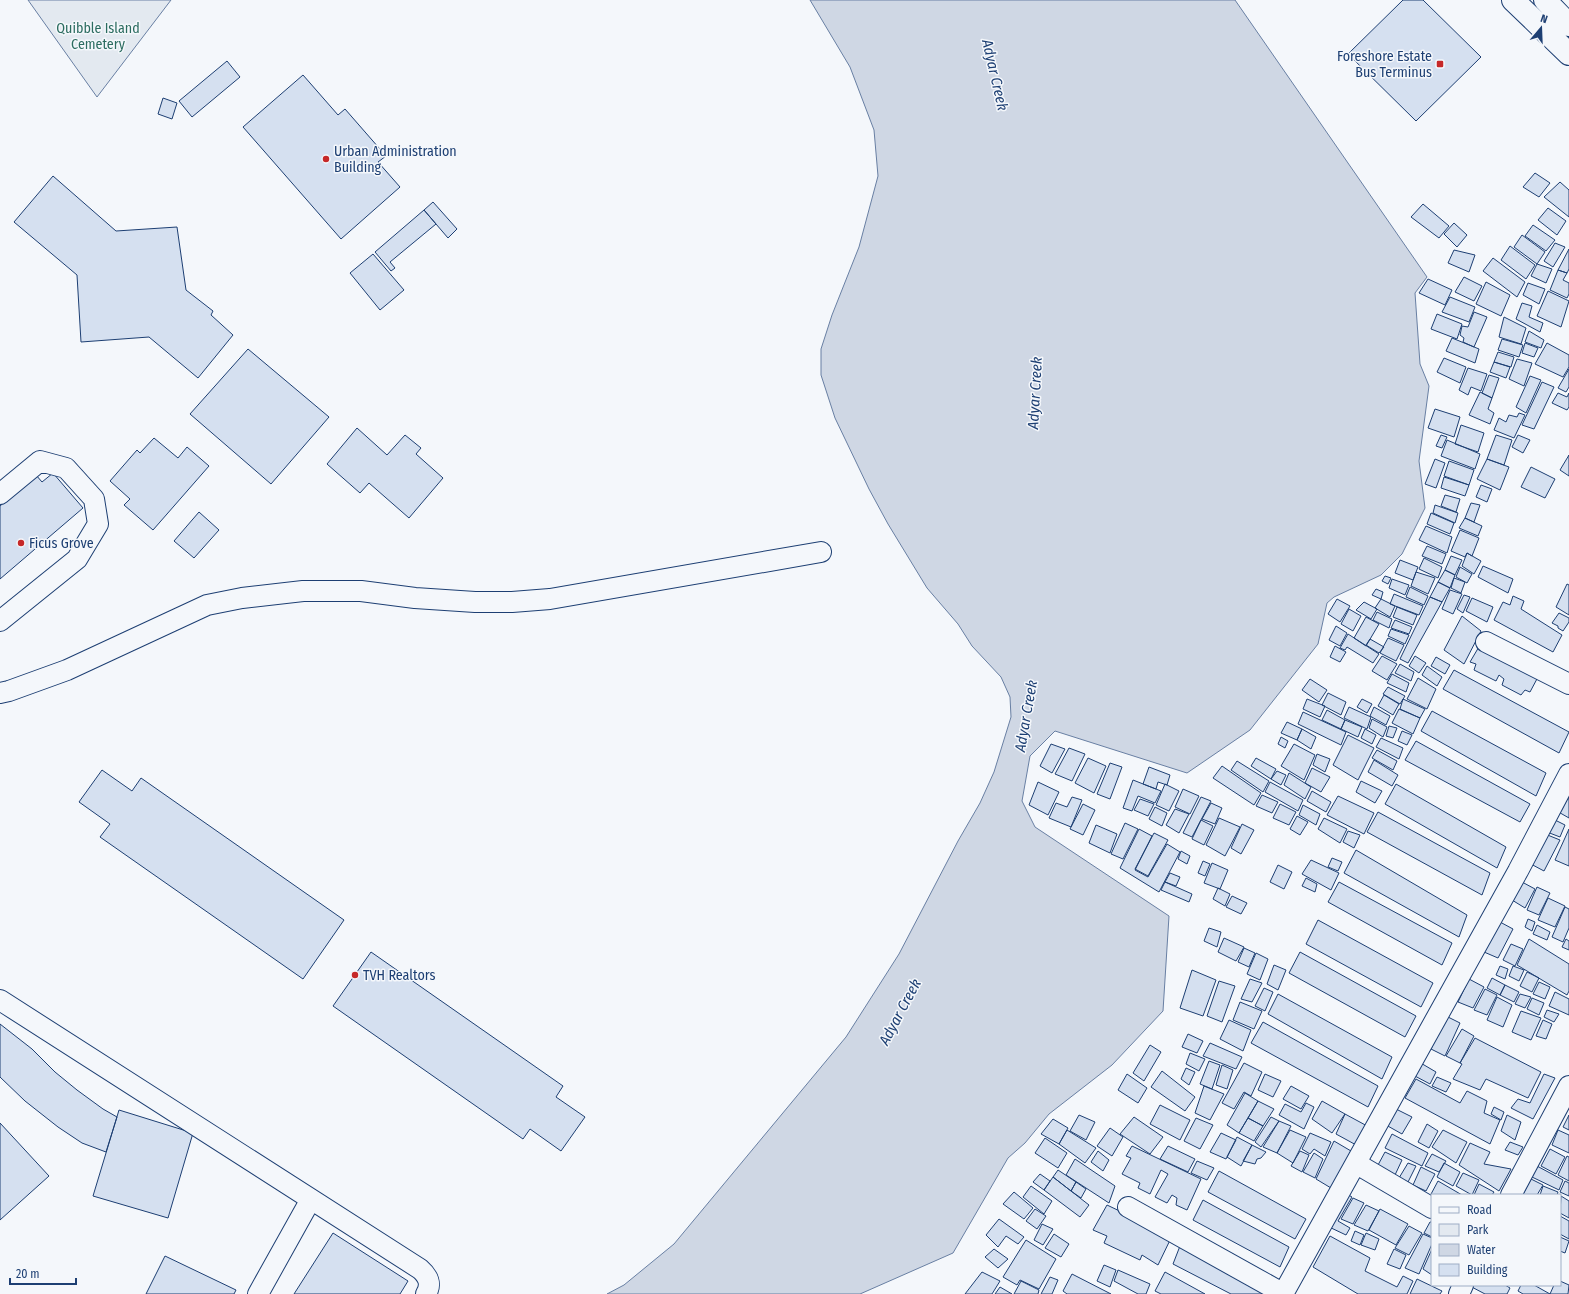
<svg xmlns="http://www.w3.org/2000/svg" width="1569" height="1294" viewBox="0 0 1569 1294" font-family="'Fira Sans Condensed',sans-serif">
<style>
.green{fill:#e3e9f0;stroke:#687fa3}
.water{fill:#cfd7e4;stroke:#687fa3}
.building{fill:#d5e0f0;stroke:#1d3f73}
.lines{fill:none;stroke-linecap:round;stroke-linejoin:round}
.street-casing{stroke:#1d3f73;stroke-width:22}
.secondary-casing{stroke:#1d3f73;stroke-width:24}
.street{stroke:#f4f7fb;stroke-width:20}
.secondary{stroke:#f4f7fb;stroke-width:22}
.poi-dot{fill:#c62828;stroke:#f4f7fb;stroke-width:1.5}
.labels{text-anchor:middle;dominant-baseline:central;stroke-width:3;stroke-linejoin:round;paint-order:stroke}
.park-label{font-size:14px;fill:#2c6c60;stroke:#f4f7fb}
.poi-label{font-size:14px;fill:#1d3f73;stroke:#f4f7fb;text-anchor:start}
.water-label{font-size:15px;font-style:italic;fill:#1d3f73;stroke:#f4f7fb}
</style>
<rect width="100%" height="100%" fill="#f4f7fb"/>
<!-- green -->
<path class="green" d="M28,0h143l-74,97z"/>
<!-- water -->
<path class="water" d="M810,0h425l192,277 -12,16 5,71 9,22 -10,75 6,47 -23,46 -21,21 -47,22 -7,6 -9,41 -68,86 -63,43 -132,-42 -25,25 -8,45 13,26 134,89 -6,95 -51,54 -63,49 -24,29 -17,15 -55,95 -93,41h-253l17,-9 50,-41 172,-207 53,-83 59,-113 22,-38 14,-31 17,-55 -1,-20 -9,-20 -29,-31 -14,-22 -31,-36 -39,-64 -19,-35 -34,-71 -14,-43v-26l11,-34 27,-68 19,-71 -4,-46 -24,-63z"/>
<!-- building -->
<path class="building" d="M1403,0h20l58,57 -65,64 -68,-67z
M227,61l13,16 -48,40 -13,-16z
M303,75l35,40 7,-6 41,47 -8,6 22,25 -59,52 -98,-112z
M163,98l14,5 -5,16 -14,-5z
M1535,173l15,10 -11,14 -16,-10z
M53,176l63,55 61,-4 9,63 27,21 -2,4 22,20 -35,43 -49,-41 -68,5 -4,-67 -63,-53z
M1560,182l9,8v27l-25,-20z
M433,202l24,27 -9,9 -24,-28z
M1423,204l26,22 -10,12 -28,-21z
M1548,208l18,13 -9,14 -19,-15z
M424,210l12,14 -46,38 5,6 -4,3 -16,-19z
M1454,223l13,12 -10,12 -13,-13z
M1533,225l22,15 -9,11 -21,-15z
M1522,235l23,17 -8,12 -23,-17z
M1555,243l10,4 -12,20 -9,-6z
M1510,246l25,19 -9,14 -25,-19z
M1569,249v20l-2,4 -9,-3z
M1454,250l21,5 -6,17 -21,-9z
M373,254l31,36 -24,20 -30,-37z
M1493,258l32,24 -8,15 -34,-26z
M1537,264l15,5 -6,14 -15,-7z
M1558,270l9,3 -4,7 6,3v11l-2,4 -17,-8z
M1464,277l18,9 -8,15 -19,-9z
M1428,279l24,11 -7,15 -26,-12z
M1486,282l24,13 -9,21 -25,-12z
M1528,283l17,6 -6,15 -16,-9z
M1548,291l21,10 -8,26 -24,-11z
M1450,297l25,10 -6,15 -27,-10z
M1522,303l10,3 -3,11 14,6 -3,9 -24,-13z
M1474,312l13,5 -13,30 -11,-5 1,-4 -4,-3 2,-9 6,1z
M1437,314l25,10 -5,15 -26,-10z
M1504,317l22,11 -5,16 -22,-7z
M1529,331l15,9 -3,8 -16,-6z
M1452,338l27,11 -4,14 -29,-12z
M1502,339l21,6 -4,12 -21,-7z
M1525,343l13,5 -4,9 -12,-4z
M1547,343l22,12v12l-6,10 -28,-13z
M248,349l81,68 -58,67 -81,-70z
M1498,352l16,5 -3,10 -17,-5z
M1444,358l22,9 -6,16 -23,-11z
M1517,359l15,4 -8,23 -15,-7z
M1494,362l16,5 -4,11 -16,-6z
M1468,368l19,6 -6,17 -10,-4 -3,8 -9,-5z
M1569,369v18l-3,5 -8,-4z
M1489,375l10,3 -7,20 -10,-5z
M1530,376l11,4 -15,33 -10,-6z
M1542,382l12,5 -20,42 -12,-4z
M1480,392l12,6 -4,11 6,4 -4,11 -21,-9z
M1558,393l9,4 2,-4v14l-2,3 -15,-7z
M1435,409l25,8 -6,20 -26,-9z
M1519,413l6,2 -11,23 -20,-8 5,-12 7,4 3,-7 8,2z
M1461,425l23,8 -6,19 -23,-8z
M357,428l30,27 18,-20 16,13 -5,6 27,24 -34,40 -40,-35 -9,10 -33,-29z
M1441,435l6,2 -5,11 -6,-2z
M1496,435l16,5 -8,25 -17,-6z
M1518,435l12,5 -7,13 -11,-6z
M154,438l24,20 9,-11 22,19 -56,64 -29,-25 6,-6 -20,-18 27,-31 3,3z
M1447,440l33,14 -5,15 -34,-13z
M1569,455v21l-9,-6z
M1435,459l10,4 -9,25 -11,-4z
M1487,459l22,8 -9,23 -23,-11z
M1449,461l25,9 -5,15 -25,-9z
M1531,467l24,12 -10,19 -24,-11z
M53,473l30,35 -83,71v-73l36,-31 6,7z
M1444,477l25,8 -4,11 -24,-8z
M1481,485l11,4 -5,13 -11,-5z
M1445,495l15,4 -4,13 -15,-6z
M1471,503l9,2 -6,17 -9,-4z
M1435,505l23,8 -3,10 -22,-10z
M199,512l20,18 -25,28 -20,-17z
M1431,513l23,10 -4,11 -23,-10z
M1465,518l17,8 -4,10 -19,-8z
M1426,526l26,11 -5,16 -28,-13z
M1460,530l19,8 -7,18 -5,-3 -2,4 -14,-6z
M1427,546l19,8 -4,10 -20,-8z
M1467,553l14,8 -7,13 -12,-8z
M1451,556l11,4 -7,15 -10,-5z
M1424,558l18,9 -4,11 -19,-9z
M1400,560l18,7 -5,13 -18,-7z
M1483,566l30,13 -5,14 -30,-16z
M1460,567l12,7 -5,9 -11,-6z
M1445,570l10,5 -5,13 -12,-6z
M1416,572l19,6 -7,16 -17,-8z
M1385,576l6,2 -3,6 -6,-3z
M1454,578l11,4 -4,11 -10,-5z
M1392,579l17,6 -4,10 -16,-7z
M1438,582l12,6 -8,14 -12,-5z
M1567,584l2,1v30l-13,-8z
M1410,587l18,9 -4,9 -18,-8z
M1376,589l7,3 -2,7 -9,-4z
M1450,590l12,4 -9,20 -11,-5z
M1394,594l29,12 -4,9 -29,-11z
M1464,595l6,2 -7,16 -6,-4z
M1513,596l11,5 -3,8 41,26 -9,17 -59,-32 9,-18 7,3z
M1430,597l12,5 -34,61 -8,-4z
M1472,598l21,9 -6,15 -21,-11z
M1337,599l13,7 -10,16 -12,-8z
M1381,599l14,7 -5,11 -15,-9z
M1364,602l13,7 -6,10 -15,-9z
M1397,607l20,8 -4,10 -20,-8z
M1349,609l12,7 -8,15 -12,-7z
M1377,612l15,7 -3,9 -16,-8z
M1559,613l10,5v4l-6,9 -5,-3v-2l-6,-3z
M1462,616l19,15 -17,33 -20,-14z
M1366,617l13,7 -13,22 -12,-8z
M1395,620l17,7 -3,7 -18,-6z
M1336,626l11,7 -7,13 -11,-6z
M1391,629l18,6 -4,9 -17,-8z
M1348,634l31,20 -6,9 -26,-16 -2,3 -5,-2z
M1388,638l16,7 -8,16 -16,-8z
M1370,639l14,8 -5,6 -13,-8z
M1480,645l58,32 -8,15 -5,-2 -4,5 -19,-10 2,-6 -5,-4 -3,6 -22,-11 2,-6 -6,-2z
M1335,646l11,6 -6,10 -10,-5z
M1382,656l15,8 -10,16 -15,-9z
M1415,656l11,7 -7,10 -10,-7z
M1436,657l14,8 -5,9 -14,-8z
M1400,664l14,8 -3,9 -16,-8z
M1427,666l15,11 -5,9 -15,-11z
M1454,670l115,62 -10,21 -116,-64z
M1392,674l17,9 -3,9 -19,-9z
M1418,678l18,11 -9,20 -20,-10z
M1310,679l17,11 -8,12 -17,-12z
M1388,687l17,9 -5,8 -17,-10z
M1328,693l18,9 -5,13 -19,-10z
M1384,695l15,9 -6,11 -15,-9z
M1307,699l18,7 -5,11 -17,-8z
M1362,699l10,5 -5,9 -10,-6z
M1403,699l22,10 -5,9 -20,-9z
M1349,707l22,10 -4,12 -23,-11z
M1374,707l16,9 -4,9 -16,-9z
M1399,709l21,9 -7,16 -21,-11z
M1327,710l18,10 -4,9 -19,-9z
M1432,711l114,62 -10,23 -115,-65z
M1303,712l43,20 -5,13 -43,-21z
M1372,719l15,8 -4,10 -14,-9z
M1345,720l17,7 -4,10 -17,-8z
M1287,722l15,7 -5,11 -16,-7z
M1389,726l8,2 -4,10 -7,-2z
M1302,729l14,8 -5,12 -14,-9z
M1365,729l11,6 -4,9 -11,-6z
M1402,731l10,4 -5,10 -9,-4z
M1348,735l26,13 -16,32 -25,-15z
M1281,737l7,4 -3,7 -7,-4z
M1381,738l22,10 -4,11 -23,-12z
M1416,741l114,63 -10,18 -115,-62z
M1051,744l14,5 -13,24 -12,-7z
M1294,744l21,11 -11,25 -23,-14z
M1069,748l16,6 -13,27 -17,-7z
M1377,750l20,11 -4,9 -21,-12z
M1317,754l13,5 -5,13 -12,-7z
M1088,758l18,8 -12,27 -19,-10z
M1256,758l20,11 -5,10 -20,-13z
M1374,760l24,15 -6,11 -24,-14z
M1237,761l32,20 -6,11 -32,-22z
M1110,763l12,4 -12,32 -13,-5z
M1222,766l39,27 -7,12 -41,-27z
M1149,767l21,8 -3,10 -9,-3 -2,7 -13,-5z
M1312,768l18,9 -9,15 -16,-9z
M102,770l30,21 9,-13 203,142 -41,59 -203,-142 10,-13 -31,-22z
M1277,771l9,4 -5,10 -10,-6z
M1289,773l22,14 -6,12 -21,-14z
M1133,780l28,11 -6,12 -17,-7 -6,15 -9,-3z
M1361,781l21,10 -7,12 -19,-11z
M1038,782l21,10 -11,23 -19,-10z
M1270,782l33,18 -5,11 -33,-19z
M1165,784l14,7 -10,20 -13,-6z
M1396,784l110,63 -9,21 -112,-64z
M1183,789l16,7 -9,18 -15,-7z
M1312,791l19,11 -5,10 -19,-11z
M1262,795l16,7 -6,11 -16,-7z
M1338,796l36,17 -10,21 -37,-19z
M1563,796l6,3v19l-14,-8z
M1072,797l10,3 -11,27 -22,-9 7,-15 11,4z
M1201,797l10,4 -19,36 -9,-4z
M1140,799l14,5 -6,12 -14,-6z
M1211,803l11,5 -7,16 -13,-5z
M1083,804l12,6 -12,25 -13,-6z
M1280,804l16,8 -7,13 -16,-7z
M1303,805l17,9 -4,11 -17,-10z
M1155,807l12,6 -5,13 -13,-7z
M1175,809l14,5 -10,19 -13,-8z
M1378,812l112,61 -8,22 -115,-63z
M1297,816l11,6 -8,13 -10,-6z
M1219,818l21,9 -15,29 -19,-11z
M1324,818l23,11 -7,14 -22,-14z
M1553,819l12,6 -5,12 -13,-5z
M1201,820l12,6 -9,19 -12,-6z
M1125,823l13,6 -15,30 -12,-5z
M1242,824l12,6 -13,24 -10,-6z
M1096,825l21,9 -7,19 -21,-10z
M1139,829l13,7 -17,34 13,7 19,-33 13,8 -21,40 -39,-24z
M1569,829v37l-14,-6z
M1348,831l12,4 -6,13 -11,-6z
M1154,833l14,7 -20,36 -13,-7z
M1545,834l15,6 -16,31 -15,-8z
M1356,850l111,65 -8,22 -115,-64z
M1181,851l9,5 -3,8 -9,-5z
M1332,858l10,4 -4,9 -10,-4z
M1311,860l28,13 -8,17 -29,-16z
M1203,861l7,3 -5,12 -7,-3z
M1212,863l16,7 -8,19 -16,-6z
M1278,865l14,7 -8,17 -14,-7z
M1170,873l10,4 -4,9 -11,-4z
M1306,878l11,6 -2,8 -13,-6z
M1165,882l27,12 -3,8 -28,-12z
M1339,882l113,61 -10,22 -114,-63z
M1522,882l13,7 -10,19 -13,-8z
M1537,887l13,6 -11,22 -12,-5z
M1218,888l12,6 -5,12 -12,-7z
M1232,896l15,7 -6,11 -15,-7z
M1548,898l17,8 -10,21 -17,-7z
M1565,907l4,2v19l-6,14 -11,-5z
M1528,919l7,3 -3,9 -7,-4z
M1318,920l115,63 -12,24 -115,-63z
M1500,922l13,7 -15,29 -14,-6z
M1537,925l13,7 -3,8 -14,-6z
M1209,928l12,4 -4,15 -13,-6z
M1224,938l20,9 -8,14 -18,-9z
M1529,939l40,25v27l-2,4 -50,-30z
M1566,939l3,2v9l-7,-3z
M1511,944l12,5 -8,17 -12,-6z
M1244,948l11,5 -6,14 -11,-5z
M371,952l192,134 -7,11 29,20 -24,34 -31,-22 -7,10 -190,-133z
M1300,952l116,64 -11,21 -116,-64z
M1256,953l12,6 -8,21 -13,-6z
M1274,965l12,5 -8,20 -11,-6z
M1500,966l8,3 -3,10 -9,-4z
M1513,966l11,4 -5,11 -10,-5z
M1192,970l24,10 -13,36 -23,-8z
M1527,972l12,6 -7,14 -12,-6z
M1492,978l13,7 -5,10 -13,-7z
M1250,979l12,4 -10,19 -11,-3z
M1469,979l15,8 -11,21 -15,-6z
M1219,981l16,5 -13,36 -15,-6z
M1539,982l11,5 -5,12 -12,-5z
M1505,985l14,7 -5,10 -14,-7z
M1264,988l9,4 -8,19 -10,-5z
M1485,989l12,6 -10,20 -13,-5z
M1555,992l14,7v16l-20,-9z
M1278,994l114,63 -10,22 -114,-65z
M1520,994l11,3 -6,11 -10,-4z
M1497,997l15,8 -9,22 -16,-7z
M1532,998l12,5 -5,12 -12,-6z
M1240,1002l22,9 -8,18 -21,-9z
M1547,1010l12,4 -5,8 -10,-5z
M1521,1011l20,7 -10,22 -19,-8z
M1446,1016l14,7 -15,33 -14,-7z
M1229,1020l22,10 -8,21 -23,-12z
M1543,1020l9,4 -6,15 -10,-3z
M1263,1022l115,64 -10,21 -117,-64z
M0,1024l32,25 23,23 22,18 26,19 14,8 -11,35 -24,-9 -24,-16 -33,-26 -25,-24z
M1462,1029l12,7 -14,27 -14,-7z
M1188,1034l15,7 -6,12 -15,-6z
M1475,1038l66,34 -13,26 -42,-19 -6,11 -27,-11 9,-15 -2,-1z
M1210,1043l32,14 -6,12 -33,-13z
M1150,1045l11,7 -17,29 -11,-8z
M1190,1053l15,6 -6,12 -13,-7z
M1209,1061l11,4 -8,24 -12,-5z
M1419,1062l17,10 -6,12 -17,-9z
M1244,1063l18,9 -11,24 -7,-4 -10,17 -12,-6z
M1222,1065l11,5 -6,19 -11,-4z
M1186,1068l9,4 -6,13 -8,-6z
M1162,1071l33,26 -10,14 -34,-24z
M1127,1074l20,14 -9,15 -20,-13z
M1265,1074l16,7 -8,16 -15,-7z
M1544,1074l11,4 -22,41 -22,-11 7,-9 12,4z
M1437,1077l14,6 -5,9 -14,-6z
M1416,1079l44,24 7,-12 20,10 -3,12 16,7 -10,24 -85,-46z
M1204,1086l20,8 -14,26 -15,-7z
M1291,1086l18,10 -8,13 -18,-10z
M1245,1093l13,8 -19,32 -12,-8z
M1258,1101l16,8 -11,17 -15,-8z
M1322,1101l23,13 -13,19 -20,-14z
M1306,1103l8,4 -10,22 -25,-14 6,-11 16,8z
M1160,1105l30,15 -10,20 -30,-16z
M1494,1107l10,5 -3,8 -10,-6z
M1394,1108l18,9 -10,17 -16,-9z
M119,1110l74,23 -25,85 -75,-22z
M1345,1114l24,13 -11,19 -22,-12z
M1079,1115l16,7 -9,18 -16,-9z
M1507,1115l14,7 -6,18 -14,-9z
M1569,1115v15l-6,-3z
M1134,1117l29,20 -13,17 -30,-20z
M1271,1117l8,4 -18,26 -6,-5z
M1196,1118l17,7 -13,24 -16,-8z
M1248,1118l15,8 -9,15 -15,-8z
M1053,1119l15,9 -9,16 -18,-10z
M1279,1121l12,5 -14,27 -14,-6z
M0,1123l49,53 -49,44z
M1427,1124l11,7 -9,17 -11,-6z
M1110,1128l13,9 -11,19 -15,-10z
M1067,1130l29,18 -11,15 -26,-19z
M1290,1130l16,7 -13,26 -16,-10z
M1443,1130l24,12 -11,21 -24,-16z
M1558,1130l11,5v18l-17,-8z
M1221,1133l15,7 -10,19 -16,-7z
M1310,1133l21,9 -6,14 -11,-7 -4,5 -8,-5z
M1392,1134l36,19 -6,13 -37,-18z
M1237,1137l15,8 -11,21 -14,-9z
M1045,1138l22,15 -9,15 -23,-15z
M1334,1141l17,10 -20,37 -15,-9z
M1510,1142l13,5 -5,8 -13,-5z
M1470,1143l20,9 -6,12 27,5 -12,22 -40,-26z
M1252,1145l14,7 -5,6 -4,1 -2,5 -12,-3z
M1132,1146l69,33 -14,31 -11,-5 1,-7 -5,-3 -5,8 -12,-6 13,-23 -7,-4 -11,24 -12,-6 2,-5 -18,-9 9,-16 -5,-2z
M1168,1146l27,13 -7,13 -28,-13z
M1550,1149l15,8 -9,17 -15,-8z
M1098,1151l11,9 -6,11 -12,-9z
M1300,1151l9,4 -7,17 -11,-6z
M1385,1152l17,8 -7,15 -17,-10z
M1314,1153l9,6 -8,19 -12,-6z
M1432,1154l14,7 -7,11 -14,-6z
M1567,1156l2,1v24l-11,-6z
M1075,1159l40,27 -6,17 -43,-28z
M1197,1161l17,7 -7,12 -16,-7z
M1408,1163l8,3 -11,22 -9,-5z
M1444,1163l16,9 -7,14 -16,-9z
M1537,1166l26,14 -4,10 -27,-13z
M1421,1167l14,7 -9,17 -13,-6z
M1058,1170l18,12 -5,9 -18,-14z
M1219,1171l87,48 -11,20 -87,-47z
M1463,1173l16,7 -7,15 -16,-9z
M1040,1174l10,7 -6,9 -11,-8z
M1053,1177l36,28 -9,12 -36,-27z
M1531,1179l12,6 -6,10h-13l-1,-1z
M1438,1181l24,14h-30v3l-2,-2z
M1565,1181l4,2v13l-9,-4z
M1076,1182l10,7 -5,9 -10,-7z
M1479,1184l15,8 -2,3h-18z
M1031,1186l21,15 -8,13 -21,-17z
M1543,1186l15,6 -1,3h-17z
M1014,1192l19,16 -9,11 -21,-15z
M1345,1193l7,4 -14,24 12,7 -4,7 -19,-9z
M1561,1196l8,5v17l-9,-5z
M1353,1198l11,5 -11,21 -12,-5z
M1203,1200l86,47 -9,20 -87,-47z
M1107,1205l65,31 -14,29 -16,-10 -2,5 -36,-17 3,-7 -14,-6z
M1366,1205l13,6 -11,20 -14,-6z
M1035,1209l11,7 -9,13 -11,-8z
M1380,1209l28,15 -12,21 -27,-15z
M1560,1216l9,5v18l-9,-5z
M999,1219l25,18 -6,7 -12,-8 -8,11 -12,-12z
M1430,1222h2v15l-8,-4z
M1042,1224l11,5 -10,16 -9,-5z
M1409,1226l13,7 -13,22 -14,-7z
M1355,1231l9,4 -4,10 -9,-4z
M333,1233l75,48 -8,13h-106z
M1366,1233l13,6 -4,11 -14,-5z
M1054,1234l15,10 -8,13 -16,-9z
M1423,1234l9,4v6l-13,30 -14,-6z
M1330,1236l40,22 -5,13 32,16 6,-11 10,5 -6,13h-49l-45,-27z
M1560,1237l9,4 -4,12 -5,-2z
M1026,1240l30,19 -17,30 -19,-9 -3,5 -14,-8z
M1180,1246l85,48h-34l-58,-30z
M994,1249l14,10 -10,9 -13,-11z
M1394,1249l12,6 -6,14 -13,-5z
M1432,1249v26l-9,-6z
M165,1256l71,34 -2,4h-88z
M1104,1265l12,5 -6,17 -13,-6z
M1118,1270l32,14 -4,10h-8l-24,-13z
M982,1272l18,9 -8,13h-27z
M1165,1272l40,22h-44l-6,-3z
M1072,1274l39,20h-44l-4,-3z
M1050,1277l8,3 -6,14h-11z
M1417,1279l25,12 -2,3h-30z
M1021,1281l18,9 -1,4h-24z
M1560,1281l9,4 -1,9h-18l4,-9h6z
M1468,1285h37l5,3 -3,6h-22z
M1521,1285h13l16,9h-27l-5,-3z
M1000,1287l12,7h-17z"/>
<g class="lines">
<!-- street casing -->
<g class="street-casing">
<path id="street" d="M0,494l40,-33 26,7 28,31 4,25 -21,35 -77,62
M1486,642l83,42
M0,693l9,-2 58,-21 140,-65 35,-7 61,-7h58l54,7 60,4h37l38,-3 271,-47
M0,1000l420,269c8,7 12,15 6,25
M1357,1164l75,44
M1511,1195l58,-109
M1128,1207l156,87
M258,1294l53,-95
M1283,1294l235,-423 51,-97
M1459,1294l4,-9"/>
</g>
<!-- secondary casing -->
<g class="secondary-casing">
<path id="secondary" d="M1513,0l56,54
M1545,0l24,25"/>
</g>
<!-- street -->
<use href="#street" class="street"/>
<!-- secondary -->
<use href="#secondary" class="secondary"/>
</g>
<!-- markers -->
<g class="poi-dot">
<rect x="1436" y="60" width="8" height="8" rx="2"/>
<circle cx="326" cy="159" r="4"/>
<circle cx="21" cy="543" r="4"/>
<circle cx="355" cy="975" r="4"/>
</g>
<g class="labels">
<!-- park labels -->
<g class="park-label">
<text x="98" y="28">Quibble Island<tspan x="98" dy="16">Cemetery</tspan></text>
</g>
<!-- poi labels -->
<g class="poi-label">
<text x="1432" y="56" text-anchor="end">Foreshore Estate<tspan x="1432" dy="16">Bus Terminus</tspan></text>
<text x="334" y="151">Urban Administration<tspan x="334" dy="16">Building</tspan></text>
<text x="29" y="543">Ficus Grove</text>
<text x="363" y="975">TVH Realtors</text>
</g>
<!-- water labels -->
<g class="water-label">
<text transform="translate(995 75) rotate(77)">Adyar Creek</text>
<text transform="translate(1035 393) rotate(-87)">Adyar Creek</text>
<text transform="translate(1026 716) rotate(-80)">Adyar Creek</text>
<text transform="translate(900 1012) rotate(-62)">Adyar Creek</text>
</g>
</g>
<!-- legend -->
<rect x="1431" y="1194" width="130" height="92" fill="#f4f7fb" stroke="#9eadc5"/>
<rect x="1439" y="1207" width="20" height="6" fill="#f4f7fb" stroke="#9eadc5"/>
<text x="1467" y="1214" font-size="12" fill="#1d3f73">Road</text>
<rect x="1439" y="1224" width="20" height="12" fill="#e3e9f0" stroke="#9eadc5"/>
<text x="1467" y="1234" font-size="12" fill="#1d3f73">Park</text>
<rect x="1439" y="1244" width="20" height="12" fill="#cfd7e4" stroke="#9eadc5"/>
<text x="1467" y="1254" font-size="12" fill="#1d3f73">Water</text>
<rect x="1439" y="1264" width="20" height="12" fill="#d5e0f0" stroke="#9eadc5"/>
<text x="1467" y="1274" font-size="12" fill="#1d3f73">Building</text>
<!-- north arrow -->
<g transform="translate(1541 28) rotate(19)" stroke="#f4f7fb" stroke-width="3" paint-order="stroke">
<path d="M0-3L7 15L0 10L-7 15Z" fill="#1d3f73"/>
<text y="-6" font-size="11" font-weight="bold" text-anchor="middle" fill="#1d3f73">N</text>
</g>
<!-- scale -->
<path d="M10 1278v6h66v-6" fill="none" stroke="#1d3f73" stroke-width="2"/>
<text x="16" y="1278" font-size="12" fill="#1d3f73" stroke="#f4f7fb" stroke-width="3" paint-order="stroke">20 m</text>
</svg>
